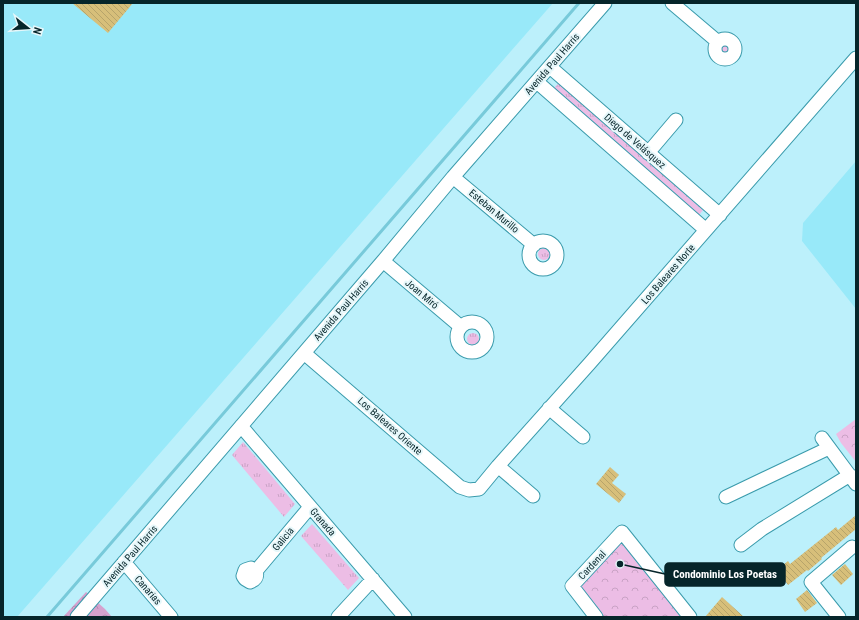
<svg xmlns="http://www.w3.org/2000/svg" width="859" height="620" viewBox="0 0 859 620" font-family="'Roboto Condensed',sans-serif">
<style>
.built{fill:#98e9f9}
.grass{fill:url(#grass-tufts)}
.forest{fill:url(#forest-crowns)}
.park{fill:url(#park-crowns)}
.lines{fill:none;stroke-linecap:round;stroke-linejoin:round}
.stream{stroke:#78cada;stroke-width:3}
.building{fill:url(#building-back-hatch)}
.minor-casing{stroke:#3a9bac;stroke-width:15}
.minor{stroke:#fff;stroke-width:13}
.labels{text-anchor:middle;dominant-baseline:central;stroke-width:4;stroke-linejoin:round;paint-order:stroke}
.street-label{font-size:10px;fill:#06252a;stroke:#e6f7fa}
.leader{fill:none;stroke:#06252a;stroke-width:1.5}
.callout-dot{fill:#06252a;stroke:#e6f7fa;stroke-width:1.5}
.callout{fill:#06252a;stroke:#06252a;stroke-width:1.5}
.callout-label{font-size:11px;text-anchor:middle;font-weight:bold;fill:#fff}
</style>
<defs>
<pattern id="grass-tufts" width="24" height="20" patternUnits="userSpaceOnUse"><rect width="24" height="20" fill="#ecbde5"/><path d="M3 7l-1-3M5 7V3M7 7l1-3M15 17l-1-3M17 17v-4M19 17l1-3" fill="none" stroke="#c9a2c5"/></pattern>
<pattern id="forest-crowns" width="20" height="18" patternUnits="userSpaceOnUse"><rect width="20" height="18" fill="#d5a2ce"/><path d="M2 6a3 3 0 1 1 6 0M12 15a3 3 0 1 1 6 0" fill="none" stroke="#b58bb1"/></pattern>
<pattern id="park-crowns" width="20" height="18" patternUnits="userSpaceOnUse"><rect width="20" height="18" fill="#ecbde5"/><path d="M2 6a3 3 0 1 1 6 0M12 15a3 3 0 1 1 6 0" fill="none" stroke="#c9a2c5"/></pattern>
<pattern id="building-back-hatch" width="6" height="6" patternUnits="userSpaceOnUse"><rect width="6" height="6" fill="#d7bf7a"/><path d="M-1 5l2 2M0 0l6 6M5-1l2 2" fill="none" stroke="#b7a46a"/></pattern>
</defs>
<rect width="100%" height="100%" fill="#bcf0fb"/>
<!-- built -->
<path class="built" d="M3,3h550l-536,614h-14z
M856,161v148l-54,-68 1,-18z"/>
<!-- grass -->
<path class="grass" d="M719 50a6 6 0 1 1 12 0a6 6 0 1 1-12 0Z
M559,83l144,127 -4,5 -145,-127z
M538 254a6 6 0 1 1 12 0a6 6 0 1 1-12 0Z
M467 339a6 6 0 1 1 12 0a6 6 0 1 1-12 0Z
M243,442l52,62 -11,13 -52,-62z
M312,524l47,54 -11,12 -47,-54z"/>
<!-- forest -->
<path class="forest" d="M86,592l19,17 7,8h-49z"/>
<!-- park -->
<path class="park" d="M856,419v43l-15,-19 -5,-9z
M621,541l61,76h-78l-24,-30z"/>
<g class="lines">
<!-- stream -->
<path class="stream" d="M47,617l532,-614"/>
</g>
<!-- building -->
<path class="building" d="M72,3h61l-25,30z
M610,467l9,8 -7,8 14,11 -7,9 -23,-19z
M856,515v14l-35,29 1,1 -14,12 -1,-1 -19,15 -11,-15 11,-9 2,3 46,-37 2,3z
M845,564l8,10 -12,11 -9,-10z
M807,590l10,13 -12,9 -9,-13z
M722,597l22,20h-39z"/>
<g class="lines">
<!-- minor casing -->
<g class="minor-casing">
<path id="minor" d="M672,3l46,39
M715 49a10 10 0 1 1 20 0a10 10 0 1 1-20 0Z
M550,67l170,148
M537,82l169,148
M648,153l28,-33
M453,177l81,68
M529 255a14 14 0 1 1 28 0a14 14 0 1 1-28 0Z
M383,261l78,66
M457 337a15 15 0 1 1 30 0a15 15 0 1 1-30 0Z
M304,353l156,134 9,3 10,-1 19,-23 92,-103 266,-305
M549,408l34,29
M241,426l164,191
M822,438l34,46
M498,466l35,30
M726,497l103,-49
M741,545l21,-16 88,-54
M124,562l47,55
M256,571l-5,-3 -6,2 -2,6 2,3 5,3c5,-2 8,-5 6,-11l54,-64
M77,617l306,-356 70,-84 152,-174
M338,617l35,-38
M596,617l-24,-31 50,-54 68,85
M839,617l-28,-35 41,-35"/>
</g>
<!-- minor -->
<use href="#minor" class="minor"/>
</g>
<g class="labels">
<!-- street labels -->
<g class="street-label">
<text transform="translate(552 64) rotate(-49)">Avenida Paul Harris</text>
<text transform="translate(635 141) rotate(41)">Diego de Velásquez</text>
<text transform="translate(494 211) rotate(40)">Esteban Murillo</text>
<text transform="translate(668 274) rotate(-49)">Los Baleares Norte</text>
<text transform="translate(422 294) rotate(40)">Joan Miró</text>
<text transform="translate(341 310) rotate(-49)">Avenida Paul Harris</text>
<text transform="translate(390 426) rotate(41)">Los Baleares Oriente</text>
<text transform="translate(323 522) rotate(49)">Granada</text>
<text transform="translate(283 539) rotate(-50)">Galicia</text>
<text transform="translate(130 556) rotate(-49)">Avenida Paul Harris</text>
<text transform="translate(592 565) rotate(-47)">Cardenal</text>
<text transform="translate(148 590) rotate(49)">Canarias</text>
</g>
</g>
<!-- callouts -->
<path class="leader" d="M620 564L665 574"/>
<circle class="callout-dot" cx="620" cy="564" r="4"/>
<rect class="callout" x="665" y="563" width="120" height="23" rx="4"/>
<g class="callout-label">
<text x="725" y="578">Condominio Los Poetas</text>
</g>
<!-- border -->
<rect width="859" height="620" fill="none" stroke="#06252a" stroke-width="8"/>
<!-- north arrow -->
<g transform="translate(28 28) rotate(107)" stroke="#e6f7fa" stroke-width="3" paint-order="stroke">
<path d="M0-3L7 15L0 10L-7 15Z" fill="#06252a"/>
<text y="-6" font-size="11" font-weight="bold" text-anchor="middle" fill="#06252a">N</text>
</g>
</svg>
